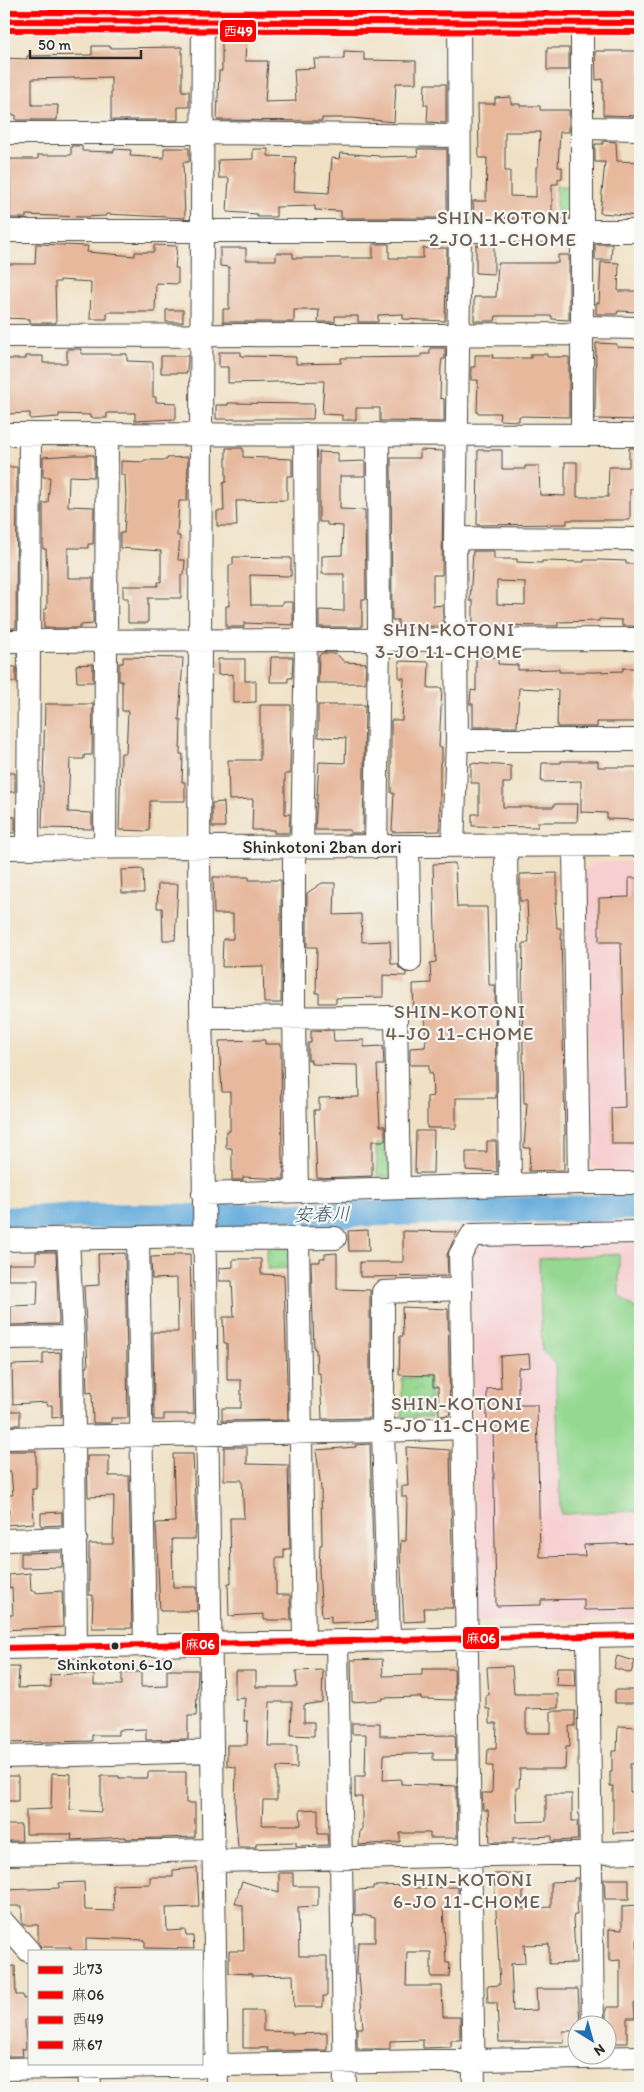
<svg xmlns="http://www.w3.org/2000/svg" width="644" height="2092" viewBox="0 0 644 2092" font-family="Itim,'Klee One',sans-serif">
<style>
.built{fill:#f7cfd1}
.park{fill:url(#park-crowns);stroke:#60825e}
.garden{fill:#94d891;stroke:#60825e}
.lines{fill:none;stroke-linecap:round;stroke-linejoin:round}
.river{stroke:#65acdc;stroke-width:26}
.building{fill:#e7b89c;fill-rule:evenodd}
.minor-casing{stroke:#494642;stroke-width:24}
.minor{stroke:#fff;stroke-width:22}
.bus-1-casing{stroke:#f6f6f2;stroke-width:10}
.bus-2-casing{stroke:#f6f6f2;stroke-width:10}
.bus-3-casing{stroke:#f6f6f2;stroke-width:10}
.bus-4-casing{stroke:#f6f6f2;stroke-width:10}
.bus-1{stroke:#f00;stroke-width:6}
.bus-2{stroke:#f00;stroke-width:6}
.bus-3{stroke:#f00;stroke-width:6}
.bus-4{stroke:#f00;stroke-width:6}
.bus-dot{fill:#2b2b2b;stroke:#f6f6f2;stroke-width:2}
.labels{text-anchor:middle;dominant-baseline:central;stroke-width:4.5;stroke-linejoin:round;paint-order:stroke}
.bus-label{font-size:17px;fill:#2b2b2b;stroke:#f6f6f2}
.street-label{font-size:18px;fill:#2b2b2b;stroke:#f6f6f2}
.neighbourhood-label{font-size:19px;letter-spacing:1px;fill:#6d5c53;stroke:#f6f6f2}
.water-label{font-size:19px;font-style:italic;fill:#3f5869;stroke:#f6f6f2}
.line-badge{stroke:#f6f6f2;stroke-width:2}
.badge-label{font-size:14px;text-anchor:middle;font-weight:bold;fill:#fff}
</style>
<defs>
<pattern id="park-crowns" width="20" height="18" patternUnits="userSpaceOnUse" patternTransform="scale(1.25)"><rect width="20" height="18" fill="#94d891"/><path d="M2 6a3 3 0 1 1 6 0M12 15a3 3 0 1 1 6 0" fill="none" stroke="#80ba7d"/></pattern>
</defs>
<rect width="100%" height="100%" fill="#f6f6f2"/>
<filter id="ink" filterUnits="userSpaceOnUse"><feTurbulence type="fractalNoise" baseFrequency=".02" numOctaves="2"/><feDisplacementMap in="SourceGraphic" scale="10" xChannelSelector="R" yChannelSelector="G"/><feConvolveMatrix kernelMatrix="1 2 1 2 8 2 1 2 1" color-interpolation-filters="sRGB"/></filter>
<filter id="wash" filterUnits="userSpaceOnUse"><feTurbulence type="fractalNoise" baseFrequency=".0096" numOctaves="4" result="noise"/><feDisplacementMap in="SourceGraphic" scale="20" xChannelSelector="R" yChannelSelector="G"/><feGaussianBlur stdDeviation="1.12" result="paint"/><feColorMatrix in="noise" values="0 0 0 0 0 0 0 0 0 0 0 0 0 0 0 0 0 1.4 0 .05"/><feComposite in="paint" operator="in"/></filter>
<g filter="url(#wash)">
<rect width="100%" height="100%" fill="#f0e1c5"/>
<!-- built -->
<path class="built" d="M597,862h43v311l-37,1 -12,-13 -6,-291z
M640,1237v382l-159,2 -4,-4 -6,-368 9,-8z"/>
<!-- park -->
<path class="park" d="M556,186h19v35h-19z
M394,1143v34h-17l-1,-33z
M293,1247v21l-26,1v-21z
M430,1377l1,40h-29v-39z"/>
<!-- garden -->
<path class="garden" d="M619,1254v41l14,12 7,1v203l-79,3 -6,-151 -13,-13 -3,-91z"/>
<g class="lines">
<!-- river -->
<path class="river" d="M4,1220l79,-4 136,1 421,-10"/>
</g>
<g id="blocks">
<!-- building -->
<path class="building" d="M222,41h24l-1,20h23l-3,41 31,-1 -2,-32 21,-1 -1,-9h30v-8l20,1v8l52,1v22h-20l-2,39 -42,-4h-30v3l-105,-1 2,-49h3z
M92,46h18v2l72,-1v44h7v16h-11v13h-67v-43l-79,2v26h26l-1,15h-41v-5h-12v-57l23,1v-3l65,-1z
M547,48h22v22h-22z
M595,51h45v65l-37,-1v-36l-7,1z
M425,84h21v39l-19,-1 1,-17h-4z
M511,97v7h9v2h20v4h29v22h-9l-2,35h4v11l-4,1v5h-6v31h-5v3h-73l-1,-17h13l1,-43h-8l-1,-54h17v-6zM505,132h35l-2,35h-2v30l-26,-1v-25h-5z
M603,141l13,1 1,19 23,1v54l-40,-3 5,-51h-10v-18h8z
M71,146h11v5l32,1v-3l17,1 -1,6 34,2v-10h25v14h-6l2,56 -79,-4v2l-22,1 -58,-2v3h-16v-40l-6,1v-20h34v-4h33z
M253,149h15v7l28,1 -2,34 35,2 3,-35 7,1 1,-6 39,3v1l39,-1 -1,-7h30v69h-106v-7l-26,-1v-4l-39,1v10h-19v-3l-30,-2 2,-34h-10l-1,-18 35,-1z
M36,244l52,2 -1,6 48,4v-4h19v-7l23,1 -2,22h3v16l-22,-1 -1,29h-48v7h-17l1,-37 -31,-2v2h-5l1,41h-26v-4l-26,-1v-22h3v-32h28z
M373,244h16v14h34v-10h24l-2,73 -42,-2v-5l-25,1v7h-20v-6h-23v6h-17l1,-12h-25v12h-71v-13h6v-42l-9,-1v-18h26v12h30v-7h17v5h80z
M595,244h17l-1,16h-16z
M476,245l18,1v28l-18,-1z
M558,255h11v65l-17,-1v-3h-56l-1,5h-21v-24h22l2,-34h60z
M601,262l18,1 -1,28h22v21l-22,-1 -1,3h-21v-11h3z
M166,310h17v12h-17z
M596,343l21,1v3l23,1v72l-45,-1z
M430,348h15v11h-3l-1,7 -1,32 4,1v23l-64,-1v-13h-24v12h-14v-5l-20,-1 2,-33 -96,2v-16h-9v-15h22v4l55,1v7l45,-1v-5l80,-1v-3h9z
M67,349h14v5h46v7l26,1v35h3v5l20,1v16l-41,2v-8h-28v5h-17v-3l-31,-1v3l-29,2v-6l-23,1v-36h-3v-19h22v-3h17v7h24z
M531,354h16v3h22v60l-50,-1v5l-20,-1 1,-7h-23l1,-33h-7v-13h4v-12h18l-1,3h39z
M161,356h27l-1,17h-26z
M228,403l86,1 -1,15h-97v-14h12z
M226,448h17v9l49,2v17h-5v24l-51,1 1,25h-20v-15h7l-1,-28 3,-1z
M629,448h11v41h-10v31h-63v4l-90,1 1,-75h24v19h23v-3h14l1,29 25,1v-34h12v35h31l1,-30h20z
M420,450l23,1 -1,124h-9v31l10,-1v21l-45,1v-7h-6l-1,-162h29z
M319,452l19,1v9l27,-1v15h-25v33l25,1 1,89h-4v28h-43v-17l25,1v-37h-22v-18l20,-1 1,-29 -16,-1v-3h-8z
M75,455h19v22l-25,-1 -1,30 26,1 -1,37h-5v4h-20v30h25v46l-13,1v3h-36v-19h3v-35l-1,-25h-3v-46h5l2,-26h-7v-20z
M188,457l-1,44h-8l-2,35h3l-2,24h7l-1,15h-3v23h-33v25h-20v-25h-5v-12h35v-4h3v-31l-41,-3v-15h4l2,-33 -1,-25h-4v-14l23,1v-2h23v-2z
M7,467h10l-1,161h-12v-158h3z
M473,551h21v8h23v3l25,1v-2l42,1v-2h15l27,1v3h14l-2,62h-16v-6l-23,-1v2l-41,1v4l-85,-1v-24h-3zM497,581l28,1v23l-28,-1z
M233,557l58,1v18l-41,-1 1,30h31v-3h11v23l-49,-2v4h-18v-21h3v-41h4z
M322,653h14l8,9 22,1 -1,20h-47l1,-27z
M123,657l60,1 -4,62h2l-1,34h3l-1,28h3v19h-35l-1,30 -30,-1 2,-77h5l2,-42h-6v-30h-3v-18h4z
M271,657h22l-1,21h-4v4h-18z
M476,657h22v7l20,1v5l41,-1v3h36l28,-1v-3h15l-1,34h2l-3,20h-39v5h-40l1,-37 -39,-2 -2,39h-44v-23h-3l1,-14 5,1z
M218,659h27v22h11v21l-23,1v-29l-15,1z
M399,661l30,1 -1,26h14l-3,59h3v15h-2v69l-48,1 2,-39h-3v-73h11l2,-42h-5z
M93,664v18h-16l-1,-17z
M4,667h12v15h-12z
M45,704h48l-1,51h-8v4h-14l-2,53 24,1v16l-50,-1z
M260,705h31l-1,69h-5v40h5l-1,19h-15v-3h-22l1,-31 -24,1 -1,-40h32z
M318,705h47l-2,128h-13v-3h-35l4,-68 26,1 1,-25 -28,-1z
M561,761h37v6h42v53l-33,-1v-6l-26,-1v-31l-40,1 1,-19h19z
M471,763l40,3v17h-8v24h51v-3h24l-1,18h-39v5l-66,-1v-12h7v-31h-8z
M4,773h11v19h-11z
M224,802l1,25h-13v-24z
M4,817h11v16h-11z
M455,863l2,44h30l2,78h6l1,113h-40v30h-29v-31l6,-1 -1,-23h-3v-8h-19v-17l15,-1 1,-8 -1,-24h-11l-1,-31 18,-1 -1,-20 6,-1 -3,-98z
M143,869l1,24h-22l-1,-23z
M557,873v30h-2l2,25h4l4,207h-1v35l-35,1 1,-23h-6l3,-45h-3l-2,-110 1,-50h6l-2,-42h-7v-27z
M213,877h36v3h32v123h-17l-1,-37 -41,1 1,-28h10v-25h-19z
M629,878h11v266h-28l-1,-36 14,-1 -4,-165h-22v-44l30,-1z
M322,883h13l-1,32 27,-1 1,28 28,-1 1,23h7l1,4 7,5v3l-23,-1v22l-47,1v5h-17v-10h-3l1,-46h-10v-54z
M158,884h20l-3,56h-12l-1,-32h-5z
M333,1030l1,11 30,-1v7l19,-1 1,19h-7l3,61h5v15h-13v35l-55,2 -3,-68h5v-12l40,-1 -1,-32 -47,-1v-4h-3v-17h3v-12z
M265,1040v4h16l1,114h1l1,21 -41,-2v3h-11v-32h-6v-17h4v-39h-8l-3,-51z
M416,1131h18l-1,42h-18z
M487,1141h9l1,31 -31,-2v-18h21z
M368,1230l1,21h-20l-1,-20z
M403,1231l54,1 -10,23 1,21 -88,1v-15h43z
M36,1252h20l3,72 -48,1v-19l26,-1 1,-25h-30v-16h28z
M125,1253l3,165h-17v5h-18l-1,-31 -5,1v-3l-1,-23h2l-4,-81 15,-1 -1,-31z
M337,1253v36l33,1v128l-48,1 -2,-46h-3l-1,-24h-2l-3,-87h9v-4h5v-4z
M174,1254h16l4,160h-30v6h-10l-1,-88h25l-1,-54 -25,1 -1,-22 23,-1z
M233,1259h28v15l23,1 4,145 -66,1v-13h19v-28h-14v-37h-3l-1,-26h11l-2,-36h-13v-13l14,-1z
M402,1307l46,2 2,106 -11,1 -1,-29h-5v-11l-34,-1 1,-39h3z
M60,1352l1,65 -9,1v-13h-5v-3l-34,2 -1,-39 31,-1v-11z
M529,1354l1,13 -12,1v37h19l3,152 45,-1 -1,-11 56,-2v66l-56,1v-11l-43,1v5l-45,1 -3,-182h-6v-35l14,-1 -1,-32z
M7,1411h13v14h-16v-6h3z
M370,1444l5,177 -44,2v-7l-9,1 -3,-47 1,-25h2l-1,-57 -5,-38 40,-3 -1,-2z
M224,1447h23v17l41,1 2,84h-6v9h-8v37h14l1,25h-27v-6l-35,2 -1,-33h3l-1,-65h14l-2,-38h-18z
M406,1447l44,3 3,158h-29l1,13 -21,1 -4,-69 1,-12h5l1,-44h-5v-11h6z
M4,1451h32v38h-4l2,34 -30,2v-12h5l-1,-18h5l-2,-23h-7z
M173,1454h20l3,68 -1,17h-23l1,48h24v24h-37l-4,-88 19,-1z
M87,1456h22v20h20l3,152h-40l1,-33h-4v-51h24l1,-48 -26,1z
M62,1512v13l-21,1v-13z
M62,1552v15l-41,1v-15z
M30,1573l1,18h5v2l26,-2 1,36 -59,3v-15h9l-1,-28 -3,1v-13z
M617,1656l18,5 -4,12 -17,-5z
M382,1659l1,17 39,-1v-6h32l1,31 -34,-1v-2l-39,1v2l-30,2 -1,-42z
M512,1666l2,28h44v14l-32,1v24h25v-22h24v15h-6l1,21h-4l-1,22h-45l-1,19h-3l1,34 29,-1v-27h26v27h5l1,19 -26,1v-5l-39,2v4h-23l-2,-32h-5l-1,-17h10l1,-27h-6l1,-17h8l1,-26h-7v-14h-4v-14h3l-2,-28z
M4,1667h15l-1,21 33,-1 -1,-12 25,-1 19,1v10h28v-13h19v15l26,-1v-16h31l-2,46h-8v23l-42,1v-11l-28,1v5h-26v6l-88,2z
M557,1667h18l1,19 -20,-1z
M323,1670l-1,32 -18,3v17h10v14l-23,-1 1,-33h-22l-2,44h29v22l-20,-1v33h-14l-1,25h39l-1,-15 18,-1v25h9l1,11 -32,1v-4l-40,1v4h-18l-3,-36 1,-44 -9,-1v-21h20l1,-24h-4l1,-23 -10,1v-28h21v16h41l-1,-16z
M615,1690h25v13h-25z
M352,1723h28v13l75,-1 1,25h-23v-7l-49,2 -1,25 18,-1v5l55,2 1,52h-27v-5h-30v9l-41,3 1,-15 2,1v-34h-7v-21h10l1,-42h-14z
M618,1726l22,1v16h-4l1,21h-7v28h10v40l-27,1v-47h-3v-14h2v-21h5z
M148,1772h38v31h9v34l-69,2v-2l-55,3 1,-6h-46v-24l25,-1 1,-36 19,1 -1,36 31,2v-36h18v2h29z
M4,1776h14v25h-14z
M4,1825h17l1,16h-18z
M197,1868l2,39 -33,1 1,23 18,-1 1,6h7l1,13 -49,-1v-8l-27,-1 -32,-1v13h-15v-4h-30l-3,-6v-16h-15l-1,-2v-17h-17v-16l54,-2v-5l25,-1 1,28 29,1 -1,-26 37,-1v-7h23v-7z
M279,1873h14v13h25v20l-20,1 1,49h28v40h-4v11h-29l-1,-32 -41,1v-2l-23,-1v-22h15l-1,-45 -8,-3 7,-22 37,12z
M494,1874h29v35l28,-2v-25l23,-1v-3h4v24h-2l1,13h-3l-1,5 3,43 -27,1v-20l-25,1 1,18 -14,1 2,47 24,-1 -1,-21h42l2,35h-4v7h-13l1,11h-65l-2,-39h-9l-1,-17 13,-1z
M604,1879h25v20h-24z
M414,1885v3l44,-1v19h-15l3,57h4l-1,14h-18v-25h-24l-1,34h36l1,31h17v23h-9v7l-28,1v-8l-33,1v8h-33v-21h6l-4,-54h-3l2,-32h17v-24l-11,-3h-9v-25l18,-1v-3z
M640,1905v17h-2l-1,20v26h3v35h-6l1,15h-8v25h-21v-33l1,-3h13v-47l-11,1v-32l13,1v-24z
M15,1966l1,29h7v4l6,-1v21l-4,1 1,29h-4l1,7h-19v-16h3l-3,-73z
M243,2011h20v20l29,1v2l35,-1v17l-53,1h-7l1,-3h-25z"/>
</g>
</g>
<g filter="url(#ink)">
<use href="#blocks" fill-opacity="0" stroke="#494642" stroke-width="1"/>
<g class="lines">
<!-- minor casing -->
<g class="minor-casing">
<path id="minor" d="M203,4l-4,856 18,1228
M4,21l636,2
M582,128l58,1
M4,133h207l247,3
M4,231h636
M581,327l59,1
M4,336l577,-2
M4,434l636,1
M582,435v-412
M455,538l185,1
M4,641l636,-2
M457,740h183
M453,846l4,-106 -2,-202 5,-306 -1,-228
M506,846l4,339
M574,846l5,337
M28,847l2,-413
M105,847l2,-413
M294,847v171l3,173
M302,847l4,-207 -1,-206
M376,847l3,-207 -1,-206
M408,847l2,114
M4,848l636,-3
M201,1018l195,-1 3,170
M203,1194l376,-11h61
M138,1237l7,408
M298,1238l6,403
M68,1239l5,98 3,309
M4,1240l192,-4 8,3 131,-1
M461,1289l-1,-34 12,-20 168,-3
M4,1338l69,-1
M4,1438l379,-7 81,-3
M4,1540l72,-2
M588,1636l5,388
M389,1640l-6,-209v-139l78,-3 13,799
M337,1641l8,447
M4,1648l636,-13
M4,1757l208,-6
M4,1854l210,-4
M214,1861l426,-9
M4,1923l25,28
M89,2067l1,21
M4,2069l636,-12"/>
</g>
<!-- minor -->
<use href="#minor" class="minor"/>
<!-- bus-1 casing -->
<g class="bus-1-casing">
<path id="bus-1" d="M4,21l636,2"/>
</g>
<!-- bus-2 casing -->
<g class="bus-2-casing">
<path id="bus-2" d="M4,1648l636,-13"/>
</g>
<!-- bus-3 casing -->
<g class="bus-3-casing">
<path id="bus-3" d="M4,30l636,2"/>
</g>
<!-- bus-4 casing -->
<g class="bus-4-casing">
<path id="bus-4" d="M4,12l636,2"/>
</g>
<!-- bus-1 -->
<use href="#bus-1" class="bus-1"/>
<!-- bus-2 -->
<use href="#bus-2" class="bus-2"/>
<!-- bus-3 -->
<use href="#bus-3" class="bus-3"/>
<!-- bus-4 -->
<use href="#bus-4" class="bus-4"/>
</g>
</g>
<!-- markers -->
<circle class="bus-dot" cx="115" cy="1646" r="4.5"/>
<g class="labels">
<!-- bus labels -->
<g class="bus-label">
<text x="115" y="1664">Shinkotoni 6-10</text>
</g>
<!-- street labels -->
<g class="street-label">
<text x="322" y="847">Shinkotoni 2ban dori</text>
</g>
<!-- neighbourhood labels -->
<g class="neighbourhood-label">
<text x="503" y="217">SHIN-KOTONI<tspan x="503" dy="22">2-JO 11-CHOME</tspan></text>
<text x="449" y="629">SHIN-KOTONI<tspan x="449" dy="22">3-JO 11-CHOME</tspan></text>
<text x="460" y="1011">SHIN-KOTONI<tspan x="460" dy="22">4-JO 11-CHOME</tspan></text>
<text x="457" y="1403">SHIN-KOTONI<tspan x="457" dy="22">5-JO 11-CHOME</tspan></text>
<text x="467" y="1879">SHIN-KOTONI<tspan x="467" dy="22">6-JO 11-CHOME</tspan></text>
</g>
<!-- water labels -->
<g class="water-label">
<text transform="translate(322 1214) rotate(-1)">安春川</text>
</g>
</g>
<g class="line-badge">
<rect x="219" y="19" width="38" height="24" rx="5" fill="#f00"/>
<rect x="462" y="1626" width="38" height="24" rx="5" fill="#f00"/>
<rect x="181" y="1632" width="39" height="24" rx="5" fill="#f00"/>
</g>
<g class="badge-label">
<text x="238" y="36">西49</text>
<text x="481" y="1643">麻06</text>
<text x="200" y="1649">麻06</text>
</g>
<!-- margin -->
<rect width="644" height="2092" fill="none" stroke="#f6f6f2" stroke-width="20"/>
<!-- legend -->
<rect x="28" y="1950" width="175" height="115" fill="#f6f6f2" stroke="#a5a5a2"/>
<rect x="38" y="1966" width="25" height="8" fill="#ff0000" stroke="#a5a5a2"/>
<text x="72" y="1974" font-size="15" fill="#2b2b2b">北73</text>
<rect x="38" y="1991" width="25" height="8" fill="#ff0000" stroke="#a5a5a2"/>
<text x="72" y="2000" font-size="15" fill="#2b2b2b">麻06</text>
<rect x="38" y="2016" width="25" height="8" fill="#ff0000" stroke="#a5a5a2"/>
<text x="72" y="2024" font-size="15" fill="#2b2b2b">西49</text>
<rect x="38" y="2041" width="25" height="8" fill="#ff0000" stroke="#a5a5a2"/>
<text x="72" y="2050" font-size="15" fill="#2b2b2b">麻67</text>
<!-- north arrow -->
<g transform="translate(592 2040) rotate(143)"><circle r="24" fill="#f6f6f2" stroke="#a5a5a2"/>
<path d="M0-4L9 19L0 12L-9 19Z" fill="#1f6fb2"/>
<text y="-8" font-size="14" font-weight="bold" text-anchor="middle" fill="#2b2b2b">N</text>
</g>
<!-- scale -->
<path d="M30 50v8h111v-8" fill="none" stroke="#2b2b2b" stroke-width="2.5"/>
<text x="38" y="50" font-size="15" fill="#2b2b2b" stroke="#f6f6f2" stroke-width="4" paint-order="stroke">50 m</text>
</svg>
